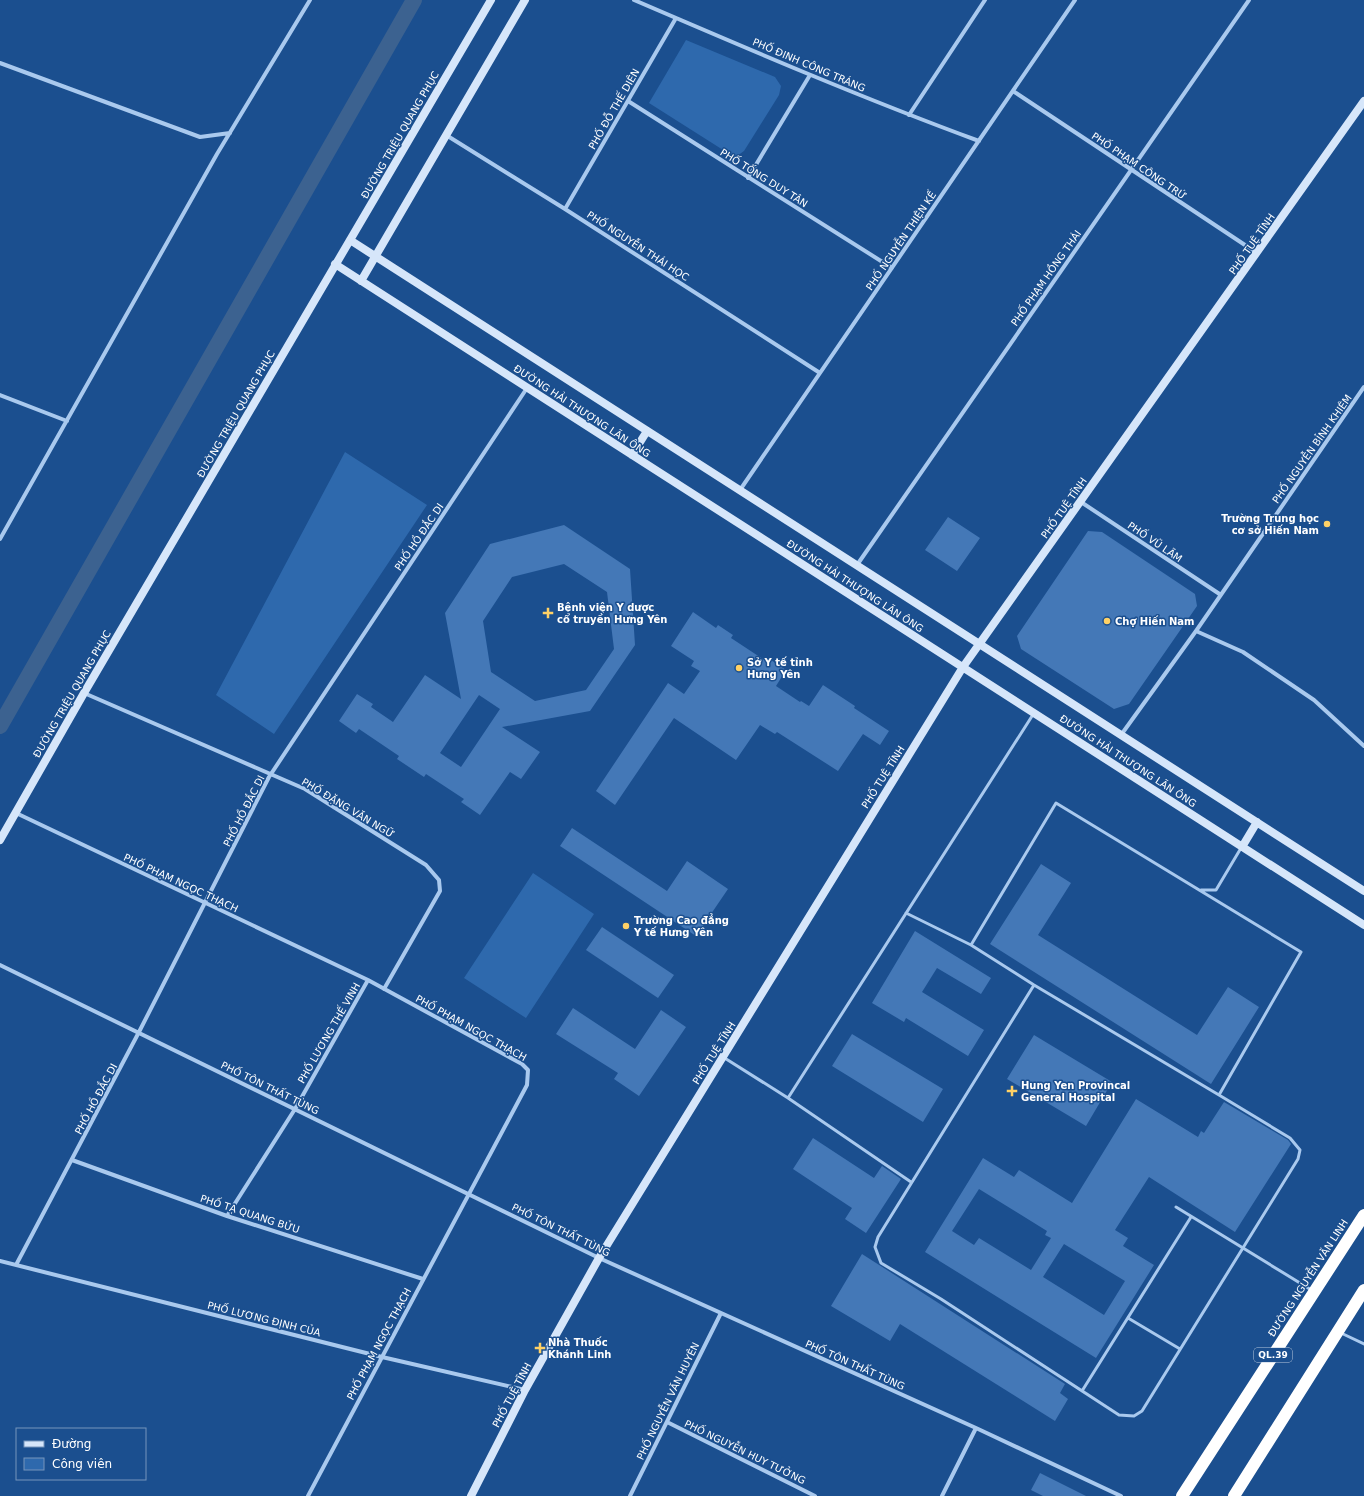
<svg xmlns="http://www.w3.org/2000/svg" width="1364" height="1496" viewBox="0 0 1364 1496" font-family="'DejaVu Sans',sans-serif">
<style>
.green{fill:#2e69ad}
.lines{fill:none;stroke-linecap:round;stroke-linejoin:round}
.canal{stroke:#3c6290;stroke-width:16}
.building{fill:#4478b7;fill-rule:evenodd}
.lane{stroke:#a9c9ee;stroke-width:3}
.street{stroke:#a9c9ee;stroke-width:4}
.secondary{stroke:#d6e6fa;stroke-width:8}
.highway{stroke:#fff;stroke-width:12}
.poi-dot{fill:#ffd166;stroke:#1b4f8f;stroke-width:1.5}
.labels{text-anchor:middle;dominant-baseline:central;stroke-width:3;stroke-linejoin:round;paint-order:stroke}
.shield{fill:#1b4f8f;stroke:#bbcadd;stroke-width:1}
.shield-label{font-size:9px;font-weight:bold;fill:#fff}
.street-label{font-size:10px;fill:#fff;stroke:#1b4f8f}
.poi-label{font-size:10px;font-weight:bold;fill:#fff;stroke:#1b4f8f;text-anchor:start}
</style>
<rect width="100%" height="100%" fill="#1b4f8f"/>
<!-- green -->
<path class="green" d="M686,40l89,37 6,9 -2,9 -35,56 -7,5 -6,-1 -82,-52z
M345,452l82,53 -153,229 -58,-39z
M533,873l61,41 -68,104 -62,-40z"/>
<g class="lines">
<!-- canal -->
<path class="canal" d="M0,726l414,-726"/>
</g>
<!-- building -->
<path class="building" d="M948,517l32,21 -23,33 -32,-21z
M564,525l66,44 5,76 -45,66 -88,16 38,25 -19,27 -11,-7 -30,43 -19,-13 3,-3 -38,-25 -2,3 -27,-18 2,-3 -40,-27 -3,4 -17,-12 18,-27 16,10 -2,3 22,15 32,-47 36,24 -16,-86 45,-69zM564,564l43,28 7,57 -28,41 -51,11 -44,-29 -8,-51 29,-44zM479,695l21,14 -39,58 -21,-14z
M1088,531l14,1 93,62 2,12 -68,98 -15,5 -93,-60 -4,-13z
M693,612l23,16 2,-3 15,10 -2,3 38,25 2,-3 15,10 -10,16 24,16 1,-1 8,5 14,-21 32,21 -1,2 35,23 -9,14 -17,-11 -25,37 -61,-39 -2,2 -15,-9 -24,35 -62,-42 -59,87 -19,-14 72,-108 16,11 16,-23 -9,-5 3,-5 -23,-15z
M572,828l95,63 20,-30 41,28 -32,47 -136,-90z
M1041,864l30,19 -33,52 159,100 31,-48 31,20 -48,77 -221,-140z
M602,927l72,48 -16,23 -72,-48z
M915,931l76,47 -10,16 -44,-26 -15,24 62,38 -16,26 -62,-38 -2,4 -32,-19z
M573,1008l62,41 26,-39 25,17 -47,69 -25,-17 4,-6 -62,-39z
M852,1034l91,55 -20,33 -91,-56z
M1034,1035l78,47 -26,44 -79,-47z
M1136,1099l62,38 3,-6 3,2 20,-31 64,38 3,4 -56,88 -86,-55 -34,53 13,8 -5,8 31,19 -58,93 -171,-106 58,-94 31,19 5,-7 53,33zM979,1189l68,42 -2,4 6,3 -20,32 -52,-32 -5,7 -22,-14zM1064,1244l61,37 -21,34 -61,-38z
M813,1138l61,40 8,-12 19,13 -35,54 -21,-14 7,-11 -59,-39z
M862,1254l203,130 -5,9 8,6 -13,22 -155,-97 -10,17 -59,-35z
M1040,1473l46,23h-43l-12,-6z"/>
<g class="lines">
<!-- lane -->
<path class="lane" d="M1201,890h15l25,-42
M906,913l65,32 63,40 185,110 71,43 10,12 -2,9 -156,252 -8,5 -15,-1 -178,-116 -60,-36 -6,-16 3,-10 156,-252
M971,945l85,-142 245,149 -82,143
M723,1057l65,41 123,84
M788,1098l246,-385
M1176,1207l137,84
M1128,1318l52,31
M1341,1333l23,11
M1082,1391l109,-174"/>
<!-- street -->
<path class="street" d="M634,0c114,49 228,98 345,141
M0,63l200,74 30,-4
M1013,91l244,162
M628,101l264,167
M909,115l76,-115
M446,135l119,74 255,164
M748,178l62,-103
M565,209l111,-191
M0,395l67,26
M740,490l335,-490
M1081,502l140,93
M0,539l217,-385 93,-154
M857,565l392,-565
M1196,631l47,21 71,48 50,46
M84,693l221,96 121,76 13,15 1,11 -56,98
M1121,735l75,-104 168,-244
M16,813l352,167 154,84 6,6 -1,15 -219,411
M0,965l599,293 377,170 145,68
M72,1160l155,56 196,63
M227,1216l68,-107 73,-129
M0,1261l382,96 143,33
M16,1265l123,-233 130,-255 258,-389
M667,1422l148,74
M630,1496l91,-183
M942,1496l34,-68"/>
<!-- secondary -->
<path class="secondary" d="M350,240l1014,651
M335,264l1029,661
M361,281l164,-281
M632,455l15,-24
M0,840l84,-147 407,-693
M1242,847l15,-25
M471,1496l54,-106 74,-132 364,-591 401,-566"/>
<!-- highway -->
<path class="highway" d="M1182,1496l182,-281
M1234,1496l130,-206"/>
</g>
<!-- markers -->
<g class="poi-dot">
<circle cx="1327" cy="524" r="4"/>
<path d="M546 607h4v4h4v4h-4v4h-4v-4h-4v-4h4z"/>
<circle cx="1107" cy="621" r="4"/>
<circle cx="739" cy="668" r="4"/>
<circle cx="626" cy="926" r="4"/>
<path d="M1010 1085h4v4h4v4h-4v4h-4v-4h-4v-4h4z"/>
<path d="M538 1342h4v4h4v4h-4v4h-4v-4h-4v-4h4z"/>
</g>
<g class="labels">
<!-- shield labels -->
<rect class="shield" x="1254" y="1348" width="38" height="14" rx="3"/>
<g class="shield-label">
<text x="1273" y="1355">QL.39</text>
</g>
<!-- street labels -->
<g class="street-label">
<text transform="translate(809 65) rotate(23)">PHỐ ĐINH CÔNG TRÁNG</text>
<text transform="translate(614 109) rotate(-60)">PHỐ ĐỖ THẾ DIÊN</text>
<text transform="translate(400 135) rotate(-60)">ĐƯỜNG TRIỆU QUANG PHỤC</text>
<text transform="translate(1139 166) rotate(34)">PHỐ PHẠM CÔNG TRỨ</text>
<text transform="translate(764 178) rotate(32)">PHỐ TỐNG DUY TÂN</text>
<text transform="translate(901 241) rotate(-56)">PHỐ NGUYỄN THIỆN KẾ</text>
<text transform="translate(1252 244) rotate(-55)">PHỐ TUỆ TĨNH</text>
<text transform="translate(638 246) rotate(33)">PHỐ NGUYỄN THÁI HỌC</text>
<text transform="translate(1046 278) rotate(-55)">PHỐ PHẠM HỒNG THÁI</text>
<text transform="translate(582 411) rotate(33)">ĐƯỜNG HẢI THƯỢNG LÃN ÔNG</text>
<text transform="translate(236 414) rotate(-60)">ĐƯỜNG TRIỆU QUANG PHỤC</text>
<text transform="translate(1312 449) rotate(-55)">PHỐ NGUYỄN BỈNH KHIÊM</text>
<text transform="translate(1064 508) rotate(-55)">PHỐ TUỆ TĨNH</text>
<text transform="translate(419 537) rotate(-56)">PHỐ HỒ ĐẮC DI</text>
<text transform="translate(1155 542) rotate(34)">PHỐ VŨ LÃM</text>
<text transform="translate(855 586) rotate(33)">ĐƯỜNG HẢI THƯỢNG LÃN ÔNG</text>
<text transform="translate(72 694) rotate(-60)">ĐƯỜNG TRIỆU QUANG PHỤC</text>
<text transform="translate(1128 761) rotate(33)">ĐƯỜNG HẢI THƯỢNG LÃN ÔNG</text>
<text transform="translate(883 777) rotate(-58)">PHỐ TUỆ TĨNH</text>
<text transform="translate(348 808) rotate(31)">PHỐ ĐẶNG VĂN NGỮ</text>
<text transform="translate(244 811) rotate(-63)">PHỐ HỒ ĐẮC DI</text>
<text transform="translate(181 883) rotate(25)">PHỐ PHẠM NGỌC THẠCH</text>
<text transform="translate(471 1028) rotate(29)">PHỐ PHẠM NGỌC THẠCH</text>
<text transform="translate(329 1033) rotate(-60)">PHỐ LƯƠNG THẾ VINH</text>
<text transform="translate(714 1053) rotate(-58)">PHỐ TUỆ TĨNH</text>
<text transform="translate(270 1088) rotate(26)">PHỐ TÔN THẤT TÙNG</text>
<text transform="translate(96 1099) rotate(-62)">PHỐ HỒ ĐẮC DI</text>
<text transform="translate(250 1214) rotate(18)">PHỐ TẠ QUANG BỬU</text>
<text transform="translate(561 1230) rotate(26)">PHỐ TÔN THẤT TÙNG</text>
<text transform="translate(1308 1278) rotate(-57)">ĐƯỜNG NGUYỄN VĂN LINH</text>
<text transform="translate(264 1319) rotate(14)">PHỐ LƯƠNG ĐỊNH CỦA</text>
<text transform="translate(379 1344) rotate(-62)">PHỐ PHẠM NGỌC THẠCH</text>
<text transform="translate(855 1365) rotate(24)">PHỐ TÔN THẤT TÙNG</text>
<text transform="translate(512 1395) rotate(-62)">PHỐ TUỆ TĨNH</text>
<text transform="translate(668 1401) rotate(-64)">PHỐ NGUYỄN VĂN HUYÊN</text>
<text transform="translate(745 1452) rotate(26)">PHỐ NGUYỄN HUY TƯỞNG</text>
</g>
<!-- poi labels -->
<g class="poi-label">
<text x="1319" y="518" text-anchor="end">Trường Trung học<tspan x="1319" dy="12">cơ sở Hiến Nam</tspan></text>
<text x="557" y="607">Bệnh viện Y dược<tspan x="557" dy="12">cổ truyền Hưng Yên</tspan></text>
<text x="1115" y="621">Chợ Hiến Nam</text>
<text x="747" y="662">Sở Y tế tỉnh<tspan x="747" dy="12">Hưng Yên</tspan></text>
<text x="634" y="920">Trường Cao đẳng<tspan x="634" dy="12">Y tế Hưng Yên</tspan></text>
<text x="1021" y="1085">Hung Yen Provincal<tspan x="1021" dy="12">General Hospital</tspan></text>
<text x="548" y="1342">Nhà Thuốc<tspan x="548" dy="12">Khánh Linh</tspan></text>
</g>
</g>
<!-- legend -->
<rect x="16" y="1428" width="130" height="52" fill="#1b4f8f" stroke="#7695bc"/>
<rect x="24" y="1441" width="20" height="6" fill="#d6e6fa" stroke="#7695bc"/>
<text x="52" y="1448" font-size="12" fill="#ffffff">Đường</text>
<rect x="24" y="1458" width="20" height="12" fill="#2e69ad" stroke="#7695bc"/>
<text x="52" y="1468" font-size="12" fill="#ffffff">Công viên</text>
</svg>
